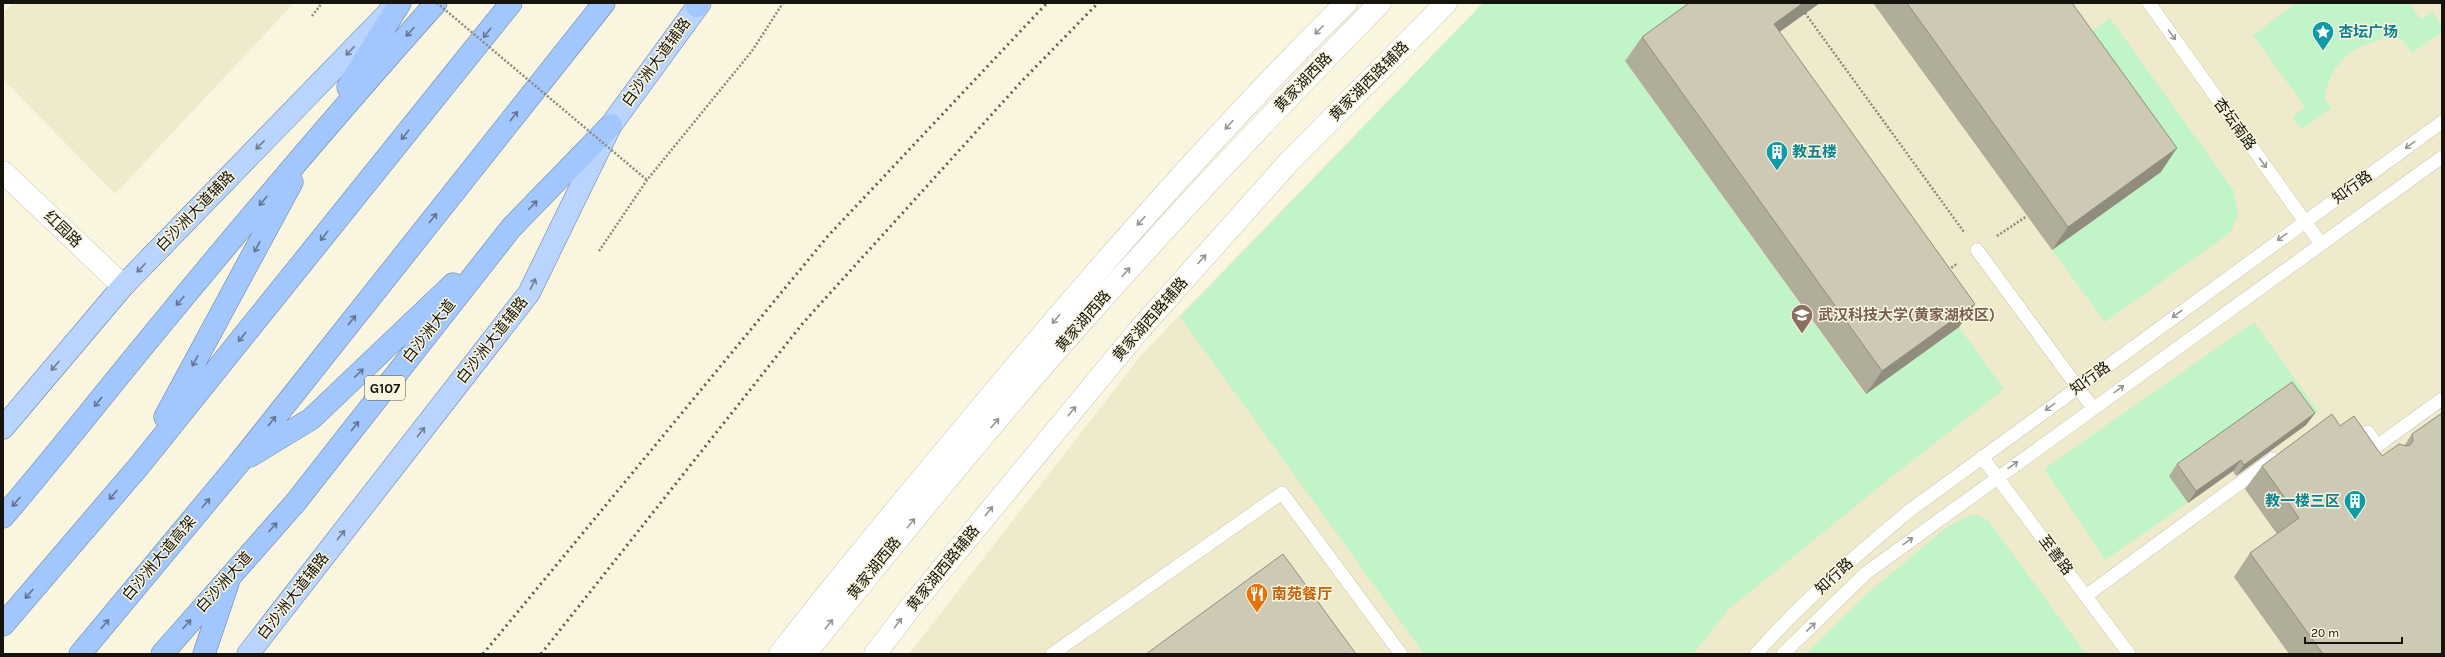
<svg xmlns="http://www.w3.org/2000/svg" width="2445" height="657" viewBox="0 0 2445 657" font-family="Karla,'Noto Sans SC',sans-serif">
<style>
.built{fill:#f0eacc}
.green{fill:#c1f4c9}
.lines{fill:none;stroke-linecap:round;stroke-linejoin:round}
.service-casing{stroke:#cbc7b2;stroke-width:14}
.minor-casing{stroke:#cbc7b2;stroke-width:23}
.tertiary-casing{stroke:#cbc7b2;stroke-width:23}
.secondary-casing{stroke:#cbc7b2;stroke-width:23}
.primary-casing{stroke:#617ea9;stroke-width:23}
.trunk-casing{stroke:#617ea9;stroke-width:23}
.path{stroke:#8d8a7b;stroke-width:2.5;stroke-dasharray:2 2;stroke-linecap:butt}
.service{stroke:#fff;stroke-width:13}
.minor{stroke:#fff;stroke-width:22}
.tertiary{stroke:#fff;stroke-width:22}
.secondary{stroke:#fff;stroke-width:22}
.primary{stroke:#b9d4fe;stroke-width:22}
.trunk{stroke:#a2c6fe;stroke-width:22}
.rail{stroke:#615f52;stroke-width:3;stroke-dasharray:2 4;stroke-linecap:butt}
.path-bridge{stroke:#8d8a7b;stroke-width:2.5;stroke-dasharray:2 2;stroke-linecap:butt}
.wall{fill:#b0ad9b}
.shaded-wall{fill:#908d7e}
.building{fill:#cdc9b4;stroke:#908d7e}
.oneway{stroke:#969592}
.oneway2{stroke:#637591}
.oneway3{stroke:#6f7d91}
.labels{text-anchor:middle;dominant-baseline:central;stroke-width:3;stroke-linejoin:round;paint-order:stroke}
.shield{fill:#f9f5de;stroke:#59574b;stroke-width:1}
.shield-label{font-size:14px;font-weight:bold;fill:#15130c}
.culture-label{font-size:15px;font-weight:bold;fill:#0d838f;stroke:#f9f5de;text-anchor:start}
.street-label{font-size:15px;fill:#15130c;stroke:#f9f5de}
.education-label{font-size:15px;font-weight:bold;fill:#785e54;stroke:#f9f5de;text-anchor:start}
.food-label{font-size:15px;font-weight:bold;fill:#c56008;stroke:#f9f5de;text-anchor:start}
</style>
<rect width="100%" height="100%" fill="#f9f5de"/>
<!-- built -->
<path class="built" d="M14,3h280l-179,191 -112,-115v-66z
M1483,3h959v651h-1533l234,-301z"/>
<!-- green -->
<path class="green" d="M1483,3h222l-80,58 240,333 94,-67 45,62 -115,90 -160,130 -36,45h-269l-244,-337z
M2296,3h113l12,16 11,-8 10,15v6l-30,21 -11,-15c-40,0 -69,19 -77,60l7,10 -29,21 -10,-12 13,-10 -52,-72z
M2110,18l124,173 4,22 -7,19 -126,90 -53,-72 108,-78 -89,-125z
M2254,322l64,89 -14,10 -135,55 19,27 -83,57 -61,-91z
M1973,514l15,6 98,134h-280l62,-61 79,-66z"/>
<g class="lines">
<!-- service casing -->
<g class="service-casing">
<path id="service" d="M2149,3l172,241
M1977,250l116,158
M2368,432l9,14 65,-47
M1982,457l147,197
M2087,595l186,-136
M1052,654l230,-161 119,161
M1756,654c46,-53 100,-98 153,-143l533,-389
M1783,654l83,-81 576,-416"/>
</g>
<!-- minor casing -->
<g class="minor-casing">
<path id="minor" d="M3,172l120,114"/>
</g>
<!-- tertiary casing -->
<g class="tertiary-casing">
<path id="tertiary" d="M875,654l35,-46 229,-278 149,-167 158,-160"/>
</g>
<!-- secondary casing -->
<g class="secondary-casing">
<path id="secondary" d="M780,654c61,-79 125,-155 189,-232 120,-144 244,-287 377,-419
M805,654c91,-113 183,-227 279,-335 96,-108 195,-213 296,-316"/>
</g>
<!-- primary casing -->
<g class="primary-casing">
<path id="primary" d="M3,428l120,-142 268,-276
M248,654l281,-361 82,-168 89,-122"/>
</g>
<!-- trunk casing -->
<g class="trunk-casing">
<path id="trunk" d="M697,6l2,-3
M348,87l52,-84
M165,417l127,-235
M250,456l61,-37 142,-135
M3,517c55,-64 107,-131 161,-196 89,-108 179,-214 272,-318
M3,625l136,-159 372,-463
M80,654l159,-191 365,-460
M162,654l133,-151 216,-275 100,-103
M204,654l24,-71"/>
</g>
<!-- path -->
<path class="path" d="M1805,13l159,219
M312,16l10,-13
M1997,236l30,-20
M599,251l48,-71 105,-129 31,-48
M1948,270l10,-7"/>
<!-- service -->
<use href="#service" class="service"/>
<!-- minor -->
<use href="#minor" class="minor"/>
<!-- tertiary -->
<use href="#tertiary" class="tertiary"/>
<!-- secondary -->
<use href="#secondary" class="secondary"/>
<!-- primary -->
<use href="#primary" class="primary"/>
<!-- trunk -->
<use href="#trunk" class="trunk"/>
<!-- rail -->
<path class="rail" d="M483,654l345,-418 219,-233
M541,654l262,-331 219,-242 76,-78"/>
<!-- path-bridge -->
<path class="path-bridge" d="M437,3l210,177"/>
</g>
<!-- wall -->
<path class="wall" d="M1820,3l-41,29 196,272 -16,23 -93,67 -241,-333 17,-24z
M1873,3h199l89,169 -109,78z
M2315,413l-9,12 -70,51 -3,-5 -45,32 -19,-27 8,-12z
M2340,426l42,30 22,-10 8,-12 30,220h-153l-55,-77 16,-24 27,-19 -32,-45 17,-23z"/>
<!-- shaded-wall -->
<path class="shaded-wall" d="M1803,3h17l-63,45 17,-24z
M2177,148l-16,24 -109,78 16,-23z
M1975,304l-16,23 -93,67 16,-23z
M2315,413l-9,12 -70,51 8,-11z
M2241,460l-8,11 -45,32 8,-12z"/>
<!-- building -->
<path class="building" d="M1689,3h114l-29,21 201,280 -93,67 -240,-334z
M1907,3h165l105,145 -109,79z
M2292,382l23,31 -71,52 -3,-5 -45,31 -19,-27z
M2442,413v241h-119l-73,-101 49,-35 -37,-52 70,-52 8,12 14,-10 28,40 17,-12 7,2 4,-1 3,-4 -1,-7z
M1283,554l73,100h-210z"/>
<!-- one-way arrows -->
<defs><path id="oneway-shaft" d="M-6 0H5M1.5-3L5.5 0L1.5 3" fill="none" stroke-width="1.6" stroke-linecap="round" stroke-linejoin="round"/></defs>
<g class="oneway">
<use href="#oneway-shaft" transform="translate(1319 30) rotate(135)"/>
<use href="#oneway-shaft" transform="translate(2172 35) rotate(54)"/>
<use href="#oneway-shaft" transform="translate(1229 125) rotate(132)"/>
<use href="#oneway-shaft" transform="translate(2410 145) rotate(144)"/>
<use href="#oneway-shaft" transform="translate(2263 163) rotate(54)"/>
<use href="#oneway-shaft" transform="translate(1141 221) rotate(132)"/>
<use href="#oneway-shaft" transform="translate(2282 237) rotate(144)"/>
<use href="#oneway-shaft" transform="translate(1202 259) rotate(-48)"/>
<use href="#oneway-shaft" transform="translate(1126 272) rotate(-48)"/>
<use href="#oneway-shaft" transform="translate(2177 314) rotate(144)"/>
<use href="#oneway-shaft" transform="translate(1056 319) rotate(130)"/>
<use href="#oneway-shaft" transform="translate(2119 389) rotate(-36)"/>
<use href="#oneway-shaft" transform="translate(2050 407) rotate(144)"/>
<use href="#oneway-shaft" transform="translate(1072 411) rotate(-51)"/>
<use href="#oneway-shaft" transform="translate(995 423) rotate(-50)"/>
<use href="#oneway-shaft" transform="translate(2013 465) rotate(-35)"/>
<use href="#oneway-shaft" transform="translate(989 511) rotate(-51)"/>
<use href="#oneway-shaft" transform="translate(911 523) rotate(-51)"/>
<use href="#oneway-shaft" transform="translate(1908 541) rotate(-36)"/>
<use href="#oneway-shaft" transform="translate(898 623) rotate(-53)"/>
<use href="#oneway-shaft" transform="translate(829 624) rotate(-51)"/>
<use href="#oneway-shaft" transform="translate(1811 627) rotate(-44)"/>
</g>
<g class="oneway2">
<use href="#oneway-shaft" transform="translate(410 32) rotate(132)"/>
<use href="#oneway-shaft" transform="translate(487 33) rotate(129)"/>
<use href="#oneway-shaft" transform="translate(514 116) rotate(-52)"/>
<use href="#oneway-shaft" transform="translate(405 135) rotate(129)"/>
<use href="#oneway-shaft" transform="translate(263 201) rotate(130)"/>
<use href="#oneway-shaft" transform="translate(533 205) rotate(-46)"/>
<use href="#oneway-shaft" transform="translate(433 218) rotate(-52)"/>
<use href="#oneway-shaft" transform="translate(324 236) rotate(129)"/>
<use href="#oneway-shaft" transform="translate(257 247) rotate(118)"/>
<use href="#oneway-shaft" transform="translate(180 301) rotate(130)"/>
<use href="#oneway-shaft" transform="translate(352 320) rotate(-52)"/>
<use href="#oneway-shaft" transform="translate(242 337) rotate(129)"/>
<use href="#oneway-shaft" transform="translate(195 361) rotate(118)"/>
<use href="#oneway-shaft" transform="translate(359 373) rotate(-44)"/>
<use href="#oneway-shaft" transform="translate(98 402) rotate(129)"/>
<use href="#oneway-shaft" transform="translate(272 421) rotate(-52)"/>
<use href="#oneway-shaft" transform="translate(355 426) rotate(-52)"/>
<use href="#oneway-shaft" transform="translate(113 495) rotate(131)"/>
<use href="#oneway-shaft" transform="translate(16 502) rotate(131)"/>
<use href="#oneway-shaft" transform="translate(206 503) rotate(-50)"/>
<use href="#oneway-shaft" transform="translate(273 527) rotate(-48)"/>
<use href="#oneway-shaft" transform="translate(29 594) rotate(131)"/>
<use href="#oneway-shaft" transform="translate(105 624) rotate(-50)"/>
<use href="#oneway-shaft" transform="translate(187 624) rotate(-48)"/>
</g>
<g class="oneway3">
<use href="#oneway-shaft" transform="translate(350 51) rotate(134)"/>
<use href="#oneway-shaft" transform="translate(260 145) rotate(134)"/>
<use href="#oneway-shaft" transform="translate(141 268) rotate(134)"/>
<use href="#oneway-shaft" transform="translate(533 284) rotate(-64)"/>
<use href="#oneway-shaft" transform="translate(55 366) rotate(130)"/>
<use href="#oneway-shaft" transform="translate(421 432) rotate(-52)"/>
<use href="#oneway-shaft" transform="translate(341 535) rotate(-52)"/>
</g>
<!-- icons -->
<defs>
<g id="sight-pin" transform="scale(1.15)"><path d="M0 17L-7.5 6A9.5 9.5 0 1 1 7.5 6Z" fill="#0f9aa8" stroke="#f9f5de"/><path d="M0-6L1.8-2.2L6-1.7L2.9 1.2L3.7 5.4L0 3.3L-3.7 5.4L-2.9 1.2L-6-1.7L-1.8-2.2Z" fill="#fff"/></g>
<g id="building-pin" transform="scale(1.15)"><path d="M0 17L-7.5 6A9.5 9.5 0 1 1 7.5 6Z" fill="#0f9aa8" stroke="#f9f5de"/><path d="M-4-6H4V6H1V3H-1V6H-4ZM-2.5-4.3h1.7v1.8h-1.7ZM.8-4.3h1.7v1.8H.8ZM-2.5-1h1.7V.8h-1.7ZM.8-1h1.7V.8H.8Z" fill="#fff"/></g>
<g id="university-pin" transform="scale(1.15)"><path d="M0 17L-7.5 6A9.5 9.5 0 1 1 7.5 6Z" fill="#8d6e63" stroke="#f9f5de"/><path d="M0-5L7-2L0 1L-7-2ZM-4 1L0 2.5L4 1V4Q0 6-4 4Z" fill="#fff"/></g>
<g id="restaurant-pin" transform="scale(1.15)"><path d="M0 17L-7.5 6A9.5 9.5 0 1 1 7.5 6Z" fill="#e8710a" stroke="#f9f5de"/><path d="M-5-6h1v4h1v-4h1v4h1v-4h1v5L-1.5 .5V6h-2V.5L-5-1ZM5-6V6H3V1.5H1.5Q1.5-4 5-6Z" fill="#fff"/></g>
</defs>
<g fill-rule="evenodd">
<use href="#sight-pin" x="2323" y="32"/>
<use href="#building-pin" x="1777" y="152"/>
<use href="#university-pin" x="1802" y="315"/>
<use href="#building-pin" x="2355" y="501"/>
<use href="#restaurant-pin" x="1257" y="594"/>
</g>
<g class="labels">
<!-- shield labels -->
<rect class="shield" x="365" y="376" width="40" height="24" rx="3"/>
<g class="shield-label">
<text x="385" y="388">G107</text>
</g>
<!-- culture labels -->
<g class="culture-label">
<text x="2338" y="32">杏坛广场</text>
<text x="1792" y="152">教五楼</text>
<text x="2340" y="501" text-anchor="end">教一楼三区</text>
</g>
<!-- street labels -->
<g class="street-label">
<text transform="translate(656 62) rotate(-54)">白沙洲大道辅路</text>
<text transform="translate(1369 81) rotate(-45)">黄家湖西路辅路</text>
<text transform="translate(1303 82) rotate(-46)">黄家湖西路</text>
<text transform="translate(2235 124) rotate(54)">杏坛南路</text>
<text transform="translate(2352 187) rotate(-36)">知行路</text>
<text transform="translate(195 211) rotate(-46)">白沙洲大道辅路</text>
<text transform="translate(63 229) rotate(44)">红园路</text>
<text transform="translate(1150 319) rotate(-49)">黄家湖西路辅路</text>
<text transform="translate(1083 321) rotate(-49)">黄家湖西路</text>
<text transform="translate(429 331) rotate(-52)">白沙洲大道</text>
<text transform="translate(492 340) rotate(-52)">白沙洲大道辅路</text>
<text transform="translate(2090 378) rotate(-36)">知行路</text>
<text transform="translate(2056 555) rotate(53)">至善路</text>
<text transform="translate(159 558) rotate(-50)">白沙洲大道高架</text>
<text transform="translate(874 568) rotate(-51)">黄家湖西路</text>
<text transform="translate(943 568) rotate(-51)">黄家湖西路辅路</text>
<text transform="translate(1834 576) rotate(-43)">知行路</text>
<text transform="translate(224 582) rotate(-48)">白沙洲大道</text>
<text transform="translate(293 596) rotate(-52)">白沙洲大道辅路</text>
</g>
<!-- education labels -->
<g class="education-label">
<text x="1818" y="315">武汉科技大学(黄家湖校区)</text>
</g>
<!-- food labels -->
<g class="food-label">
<text x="1272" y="594">南苑餐厅</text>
</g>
</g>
<!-- border -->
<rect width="2445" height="657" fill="none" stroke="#15130c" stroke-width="8"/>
<!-- scale -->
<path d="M2305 637v6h97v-6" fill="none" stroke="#15130c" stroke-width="2"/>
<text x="2311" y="637" font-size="12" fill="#15130c" stroke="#f9f5de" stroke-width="3" paint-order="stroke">20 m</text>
</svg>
